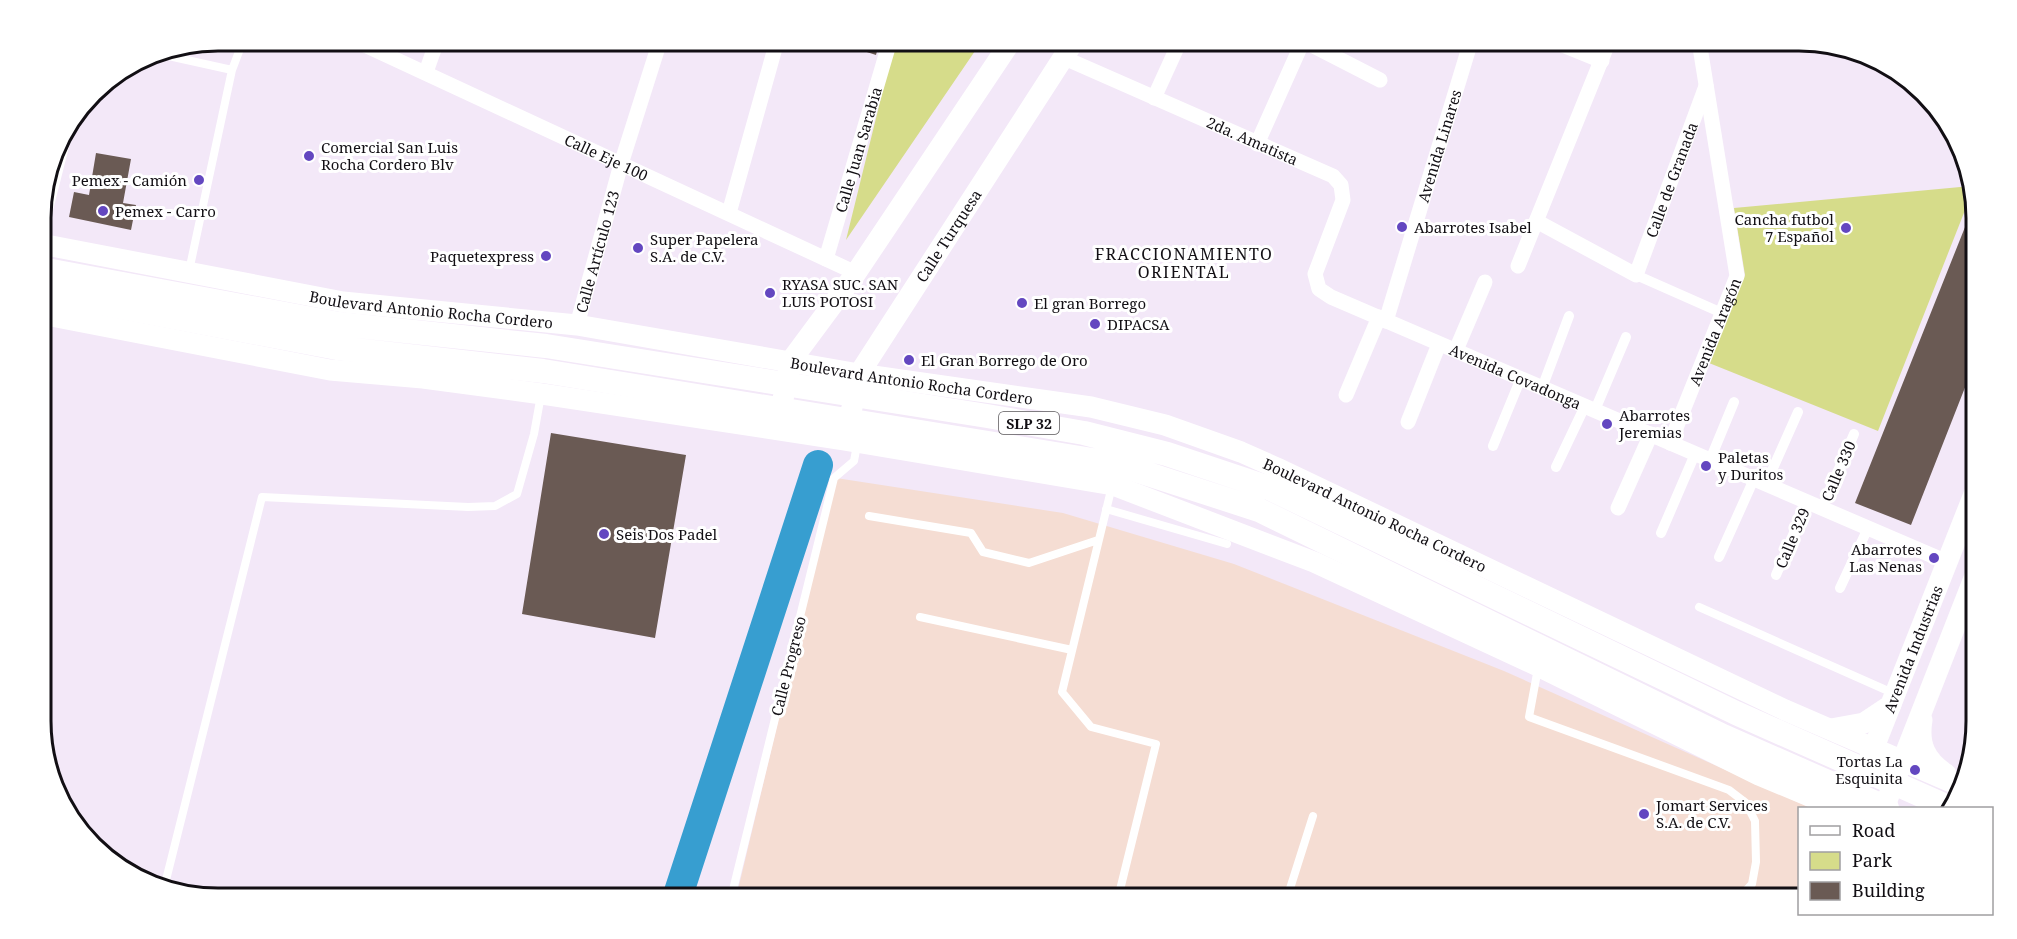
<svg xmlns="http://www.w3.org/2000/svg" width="2017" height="939" viewBox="0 0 2017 939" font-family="'Noto Serif',serif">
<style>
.industrial{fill:#f5ddd3}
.green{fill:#d6dc8a}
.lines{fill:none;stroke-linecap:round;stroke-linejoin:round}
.river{stroke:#379ed0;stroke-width:30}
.building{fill:#6a5a54}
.service{stroke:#fff;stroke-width:8}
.pedestrian{stroke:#fff;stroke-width:10}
.minor{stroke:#fff;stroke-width:15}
.secondary{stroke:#fff;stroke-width:21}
.trunk{stroke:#fff;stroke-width:24}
.poi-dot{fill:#6347c0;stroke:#fff;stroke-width:2}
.labels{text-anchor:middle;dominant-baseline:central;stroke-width:6;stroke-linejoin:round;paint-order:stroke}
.shield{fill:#fff;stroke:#59575a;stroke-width:1.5}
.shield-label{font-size:14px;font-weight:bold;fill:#120f14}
.street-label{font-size:15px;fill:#120f14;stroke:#fff}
.poi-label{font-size:15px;fill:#120f14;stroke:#fff;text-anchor:start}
.neighbourhood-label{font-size:16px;letter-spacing:1.5px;fill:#120f14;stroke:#fff}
.rim{fill:none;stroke:#120f14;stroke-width:3}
</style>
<rect width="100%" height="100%" fill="#f3e8f8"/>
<!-- industrial -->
<path class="industrial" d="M836,478l227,35 171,51 270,107 307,137h-11l-1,90h-1063z"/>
<!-- green -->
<path class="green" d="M895,41h34l46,10 -129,189z
M1971,186l2,4 -95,241 -169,-68 36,-88 -11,-67z"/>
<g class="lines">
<!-- river -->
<path class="river" d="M677,898l141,-433"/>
</g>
<!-- building -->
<path class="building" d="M839,40h41l-4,15 -37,-12z
M96,153l35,6 -8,44 13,2 -5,25 -62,-13 5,-25 15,3z
M1975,202v160l-64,163 -56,-22z
M551,433l135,22 -31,183 -133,-24z"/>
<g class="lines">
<!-- service -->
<path class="service" d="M155,53l77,17 11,-29
M41,241l30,-118
M189,271l43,-201
M1112,486l-50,206 29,35 65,17 -38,154
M1106,509l121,35
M869,516l102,17 12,19 46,11 69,-23
M1699,607l196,87
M920,617l152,33
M1538,668l-9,49 200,73 17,13 9,18 1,41 -4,22 -13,14
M164,888l98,-391 206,10 27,-1 22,-12 17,-60 7,-39
M731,898l103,-420 20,-17 3,-16
M1287,898l26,-82"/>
<!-- pedestrian -->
<path class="pedestrian" d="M1636,275l86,38
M1542,388l27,-72
M1595,410l31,-73
M1493,446l28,-68
M1710,460l24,-58
M1556,467l29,-61
M1766,484l32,-72
M1822,508l32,-74
M1661,533l34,-79
M1719,557l35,-78
M1776,575l31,-73
M1840,588l28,-60"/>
<!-- minor -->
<g class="minor">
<path id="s1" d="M356,41l500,232"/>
<path d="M1304,41l76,39"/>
<path d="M1553,41l49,20"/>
<path d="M547,44l1,-3"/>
<path id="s2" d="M1062,57l271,119 8,9 2,15 -28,74 4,15 12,8 616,265"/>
<path d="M426,72l11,-31"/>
<path d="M1154,98l26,-57"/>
<path d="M1257,144l46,-103"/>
<path d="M729,213l48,-172"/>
<path id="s3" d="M1538,222l98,53 70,-189"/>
<path id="s4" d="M826,259l64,-218"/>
<path d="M1518,266l91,-225"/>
<path id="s5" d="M1386,321l85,-280"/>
<path id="s6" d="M577,325l44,-161 39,-123"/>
<path d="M1456,350l29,-68"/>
<path d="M1346,395l33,-78"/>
<path d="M1408,422l31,-78"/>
<path id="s7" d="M1670,443l67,-167 -38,-235"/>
<path d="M1618,508l33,-74"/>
</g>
<!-- secondary -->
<g class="secondary">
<path id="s8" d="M41,244l302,58 234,23 282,49 232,33 74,18 76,27 36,16 508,242 178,77"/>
<path d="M41,314l289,56 93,8 119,16 303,46 268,45 201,77 224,104 221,109 79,33"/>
<path d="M778,426l12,-64 66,-89 155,-232"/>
<path id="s9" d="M846,436l13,-62 215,-333"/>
<path d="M1922,720c-4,24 3,40 24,54"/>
<path d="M1831,729l33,-6 27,-18"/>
<path id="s10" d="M1850,808l126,-319"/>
<path d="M1884,808l92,-235"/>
</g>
<!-- trunk -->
<path class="trunk" d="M41,269l298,55 207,22 441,70 97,17 83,21 102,34 467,225 212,94
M41,292l296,56 206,23 574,93 142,46 464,226 164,72"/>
</g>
<!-- markers -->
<g class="poi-dot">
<circle cx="309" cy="156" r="6"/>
<circle cx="199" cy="180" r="6"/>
<circle cx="103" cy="211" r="6"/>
<circle cx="1402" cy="227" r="6"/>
<circle cx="1846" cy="228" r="6"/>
<circle cx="638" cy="248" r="6"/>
<circle cx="546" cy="256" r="6"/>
<circle cx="770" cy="293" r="6"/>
<circle cx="1022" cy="303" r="6"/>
<circle cx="1095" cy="324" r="6"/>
<circle cx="909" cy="360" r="6"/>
<circle cx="1607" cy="424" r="6"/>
<circle cx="1706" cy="466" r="6"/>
<circle cx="604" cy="534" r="6"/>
<circle cx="1934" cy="558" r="6"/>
<circle cx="1915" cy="770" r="6"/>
<circle cx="1644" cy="814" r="6"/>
</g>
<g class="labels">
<!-- shield labels -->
<rect class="shield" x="999" y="412" width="60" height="22" rx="4.5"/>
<g class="shield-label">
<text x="1029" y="423">SLP 32</text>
</g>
<!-- street labels -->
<g class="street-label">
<text stroke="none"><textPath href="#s2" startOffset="208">2da. Amatista</textPath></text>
<text stroke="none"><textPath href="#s5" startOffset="183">Avenida Linares</textPath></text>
<text stroke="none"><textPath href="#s4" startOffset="114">Calle Juan Sarabia</textPath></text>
<text stroke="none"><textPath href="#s1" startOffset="276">Calle Eje 100</textPath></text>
<text stroke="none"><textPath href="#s3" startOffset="213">Calle de Granada</textPath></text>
<text stroke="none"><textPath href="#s9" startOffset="228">Calle Turquesa</textPath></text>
<text stroke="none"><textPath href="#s6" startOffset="76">Calle Artículo 123</textPath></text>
<text stroke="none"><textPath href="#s8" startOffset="396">Boulevard Antonio Rocha Cordero</textPath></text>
<text stroke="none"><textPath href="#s7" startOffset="120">Avenida Aragón</textPath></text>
<text stroke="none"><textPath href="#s2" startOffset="633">Avenida Covadonga</textPath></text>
<text stroke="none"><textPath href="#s8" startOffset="882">Boulevard Antonio Rocha Cordero</textPath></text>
<text transform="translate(1838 471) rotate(-67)">Calle 330</text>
<text stroke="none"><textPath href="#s8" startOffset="1368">Boulevard Antonio Rocha Cordero</textPath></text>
<text transform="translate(1792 538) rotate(-67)">Calle 329</text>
<text stroke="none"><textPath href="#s10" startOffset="171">Avenida Industrias</textPath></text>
<text transform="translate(788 666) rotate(-76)">Calle Progreso</text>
</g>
<!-- poi labels -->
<g class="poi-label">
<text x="321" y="147">Comercial San Luis<tspan x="321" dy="17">Rocha Cordero Blv</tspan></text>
<text x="187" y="180" text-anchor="end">Pemex - Camión</text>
<text x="115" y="211">Pemex - Carro</text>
<text x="1834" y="219" text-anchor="end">Cancha futbol<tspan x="1834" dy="17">7 Español</tspan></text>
<text x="1414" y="227">Abarrotes Isabel</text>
<text x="650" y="239">Super Papelera<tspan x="650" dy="17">S.A. de C.V.</tspan></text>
<text x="534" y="256" text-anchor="end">Paquetexpress</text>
<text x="782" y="284">RYASA SUC. SAN<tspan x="782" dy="17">LUIS POTOSI</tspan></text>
<text x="1034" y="303">El gran Borrego</text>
<text x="1107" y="324">DIPACSA</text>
<text x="921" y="360">El Gran Borrego de Oro</text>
<text x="1619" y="415">Abarrotes<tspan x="1619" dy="17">Jeremias</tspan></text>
<text x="1718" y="457">Paletas<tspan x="1718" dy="17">y Duritos</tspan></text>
<text x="616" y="534">Seis Dos Padel</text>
<text x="1922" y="549" text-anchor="end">Abarrotes<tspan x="1922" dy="17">Las Nenas</tspan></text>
<text x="1903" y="761" text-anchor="end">Tortas La<tspan x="1903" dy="17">Esquinita</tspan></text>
<text x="1656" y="805">Jomart Services<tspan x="1656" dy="17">S.A. de C.V.</tspan></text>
</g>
<!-- neighbourhood labels -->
<g class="neighbourhood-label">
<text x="1184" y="254">FRACCIONAMIENTO<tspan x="1184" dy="18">ORIENTAL</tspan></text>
</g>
</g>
<!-- crop -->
<path d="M0 0H2017V939H0ZM218 51H1799A167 167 0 0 1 1966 218V721A167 167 0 0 1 1799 888H218A167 167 0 0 1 51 721V218A167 167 0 0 1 218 51Z" fill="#fff" fill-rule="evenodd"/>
<path class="rim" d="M218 51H1799A167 167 0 0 1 1966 218V721A167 167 0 0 1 1799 888H218A167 167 0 0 1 51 721V218A167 167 0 0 1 218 51Z"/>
<!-- legend -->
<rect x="1798" y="807" width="195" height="108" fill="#ffffff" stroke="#a09fa1" stroke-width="1.5"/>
<rect x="1810" y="826" width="30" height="9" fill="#ffffff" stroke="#a09fa1" stroke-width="1.5"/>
<text x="1852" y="837" font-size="18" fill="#120f14">Road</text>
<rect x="1810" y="852" width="30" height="18" fill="#d6dc8a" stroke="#a09fa1" stroke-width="1.5"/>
<text x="1852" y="867" font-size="18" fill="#120f14">Park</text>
<rect x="1810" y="882" width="30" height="18" fill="#6a5a54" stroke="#a09fa1" stroke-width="1.5"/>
<text x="1852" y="897" font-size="18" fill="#120f14">Building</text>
</svg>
